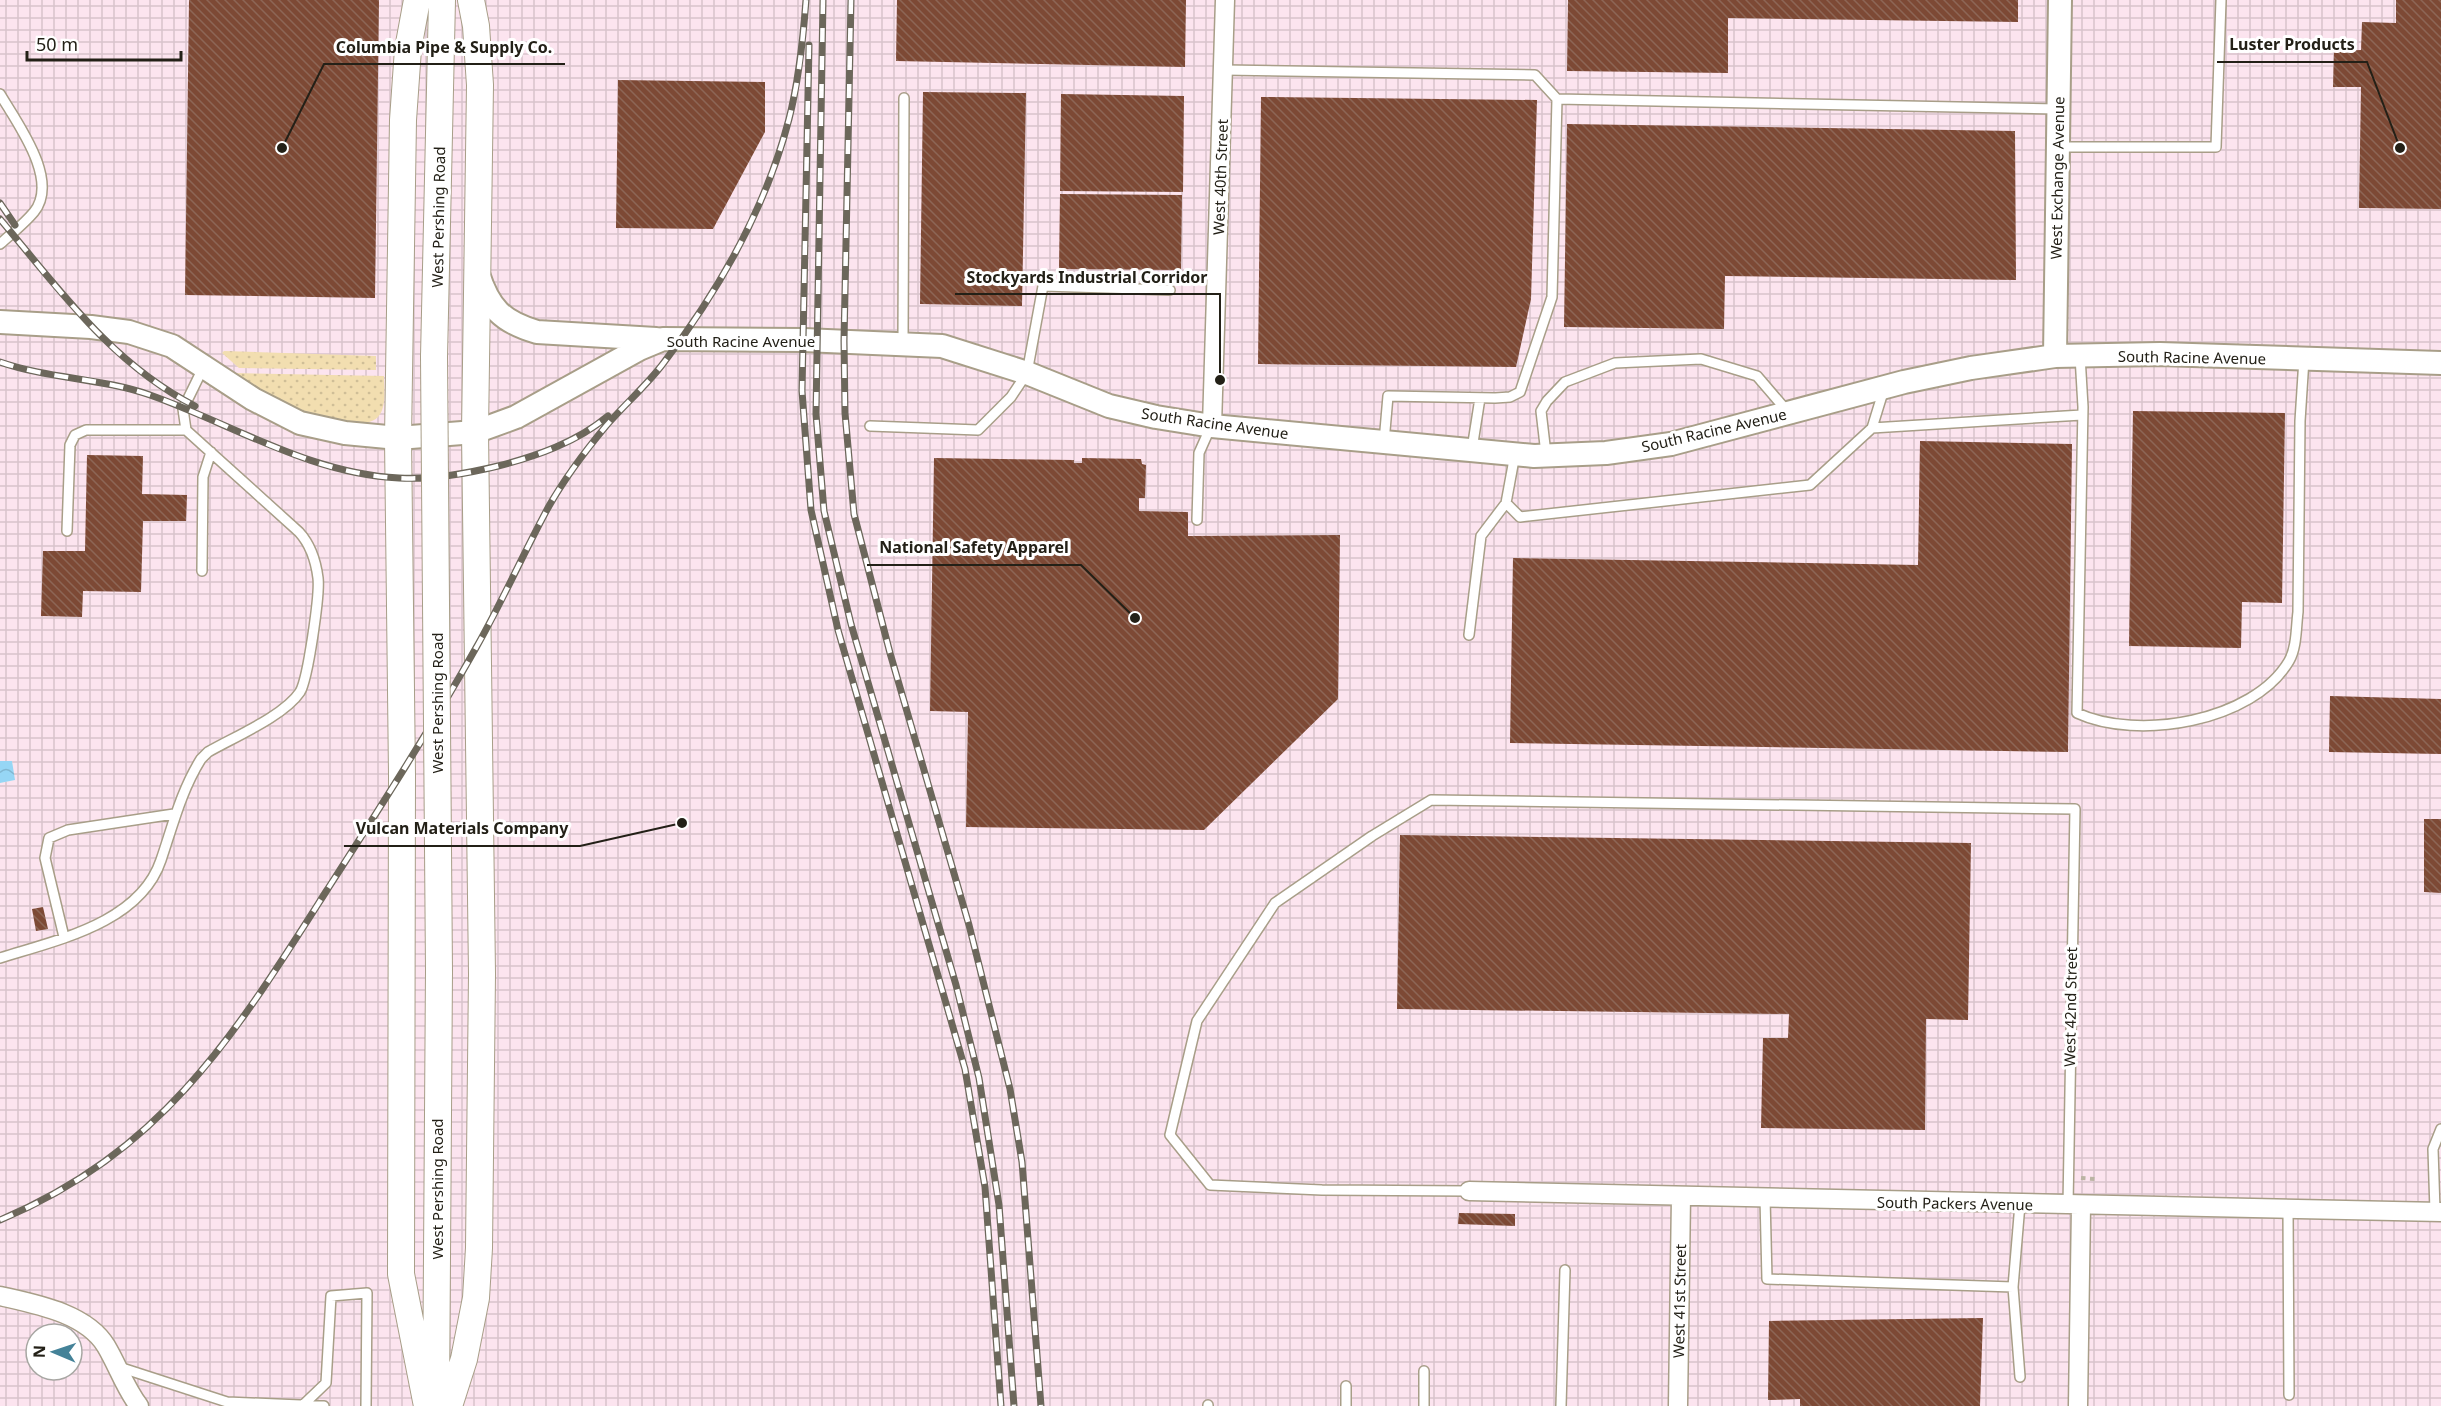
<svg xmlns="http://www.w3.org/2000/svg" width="2441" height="1406" viewBox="0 0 2441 1406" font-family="'Noto Sans',sans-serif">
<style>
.industrial{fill:url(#industrial-grid);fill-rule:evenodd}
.grass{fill:url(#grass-dots)}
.water{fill:url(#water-waves)}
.building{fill:url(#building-back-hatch)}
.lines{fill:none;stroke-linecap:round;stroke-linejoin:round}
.service-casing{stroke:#a89e88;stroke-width:12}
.minor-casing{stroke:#a89e88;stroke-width:21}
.tertiary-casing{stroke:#a89e88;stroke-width:26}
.secondary-casing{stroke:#a89e88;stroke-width:28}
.path{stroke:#bbb4a4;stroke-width:4;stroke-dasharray:4.5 4.5;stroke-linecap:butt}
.service{stroke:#fff;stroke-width:9}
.minor{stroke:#fff;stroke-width:18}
.tertiary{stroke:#fff;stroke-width:22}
.secondary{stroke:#fff;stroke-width:26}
.rail-casing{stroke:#6c675b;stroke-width:7}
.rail{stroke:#fff;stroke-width:4.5;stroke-dasharray:14;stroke-linecap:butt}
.secondary-bridge-casing{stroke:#a89e88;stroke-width:28;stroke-linecap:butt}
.secondary-bridge{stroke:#fff;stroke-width:26}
.labels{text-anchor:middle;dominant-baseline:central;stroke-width:6;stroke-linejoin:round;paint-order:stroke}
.street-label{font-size:15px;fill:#232017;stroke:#fff}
.leader{fill:none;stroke:#232017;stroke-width:2}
.callout-dot{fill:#232017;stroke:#fff;stroke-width:2}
.callout-label{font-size:16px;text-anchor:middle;font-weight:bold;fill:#232017;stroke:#fff;stroke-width:6;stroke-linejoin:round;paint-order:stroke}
</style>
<defs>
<pattern id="industrial-grid" width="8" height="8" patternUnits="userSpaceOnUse" patternTransform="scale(1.5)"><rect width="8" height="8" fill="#fce4ef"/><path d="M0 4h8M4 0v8" fill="none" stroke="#d8c3cc"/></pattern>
<pattern id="grass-dots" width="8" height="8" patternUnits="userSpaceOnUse" patternTransform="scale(1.5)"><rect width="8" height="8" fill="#f2deb0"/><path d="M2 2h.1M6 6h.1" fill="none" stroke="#cfbe97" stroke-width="1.8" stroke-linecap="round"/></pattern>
<pattern id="water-waves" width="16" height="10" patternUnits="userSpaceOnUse" patternTransform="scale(1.5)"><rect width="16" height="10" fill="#96d6f5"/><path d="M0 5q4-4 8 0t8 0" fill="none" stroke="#81b7d1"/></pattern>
<pattern id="building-back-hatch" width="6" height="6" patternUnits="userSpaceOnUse" patternTransform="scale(1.5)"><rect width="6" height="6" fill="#7d4935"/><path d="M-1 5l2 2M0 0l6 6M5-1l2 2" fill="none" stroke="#8d6656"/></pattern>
</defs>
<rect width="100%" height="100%" fill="#fef5e2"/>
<!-- industrial -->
<path class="industrial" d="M0,0h2441v1406h-2441v-623l14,-3 -2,-19h-12zM36,1334h36v36h-36z"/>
<!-- grass -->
<path class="grass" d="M224,351l152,5v14l-137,-2 -17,-15z
M233,373l151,3c0,12 3,31 -6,41 -14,14 -60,5 -77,-1 -21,-7 -48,-30 -68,-43z"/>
<!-- water -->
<path class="water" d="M0,761h12l3,19 -15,3z"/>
<!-- building -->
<path class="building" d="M189,0h190l-4,298 -190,-3z
M897,0h289l-1,67 -289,-6z
M1568,0h450v22l-290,-4v55l-161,-2z
M2396,0h45v209l-82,-1 2,-121h-28l1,-36 27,-1 1,-28 34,1z
M618,80l147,2v50l-52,97 -97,-1z
M923,92l103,1 -4,213 -102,-2z
M1061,94l123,2 -1,96 -123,-1z
M1261,97l276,3 -6,199 -15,68 -258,-3z
M1567,124l448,7 1,149 -291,-4 -1,53 -160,-2z
M1060,194l122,1 -1,75 -122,-1z
M2133,411l152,2 -3,190 -40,-1 -1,46 -112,-2z
M1920,441l152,3 -4,308 -558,-9 3,-185 405,7z
M87,455l56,1 -1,38 45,1 -1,26h-43l-2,71 -58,-1 -1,26 -41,-1 2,-65h42z
M934,458l140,2v3h8v-5l59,1 1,5 4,1 -1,33h-6v13l49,1v24l152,-1 -2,164 -134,131 -238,-3 2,-115 -38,-1z
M2330,696l111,3v55l-112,-2z
M2424,819h17v74l-17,-1z
M1400,835l571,8 -3,177 -42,-1 -1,111 -164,-2 2,-90h25l1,-24 -392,-5z
M43,907l5,22 -12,2 -4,-22z
M1459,1213l56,1v12l-57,-2z
M1983,1318l-3,88h-180v-7l-32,1 1,-79z"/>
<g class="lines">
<!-- service casing -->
<g class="service-casing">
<path id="service" d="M1224,70l311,5 22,24 -5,198 -32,95 -10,5 -15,1 -107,-2 -4,46
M0,94c17,29 60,86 34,118 -10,12 -23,22 -34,32
M1557,99l501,10
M2057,147h159l5,-147
M903,343l1,-245
M2080,356l3,51 -6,306c60,28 176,9 212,-52 8,-14 7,-34 9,-49l2,-191 4,-62
M870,426l108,4 33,-33 16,-24 16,-87 127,4
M1872,428l210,-13
M1472,449l8,-51
M1515,454l-9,49 14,14 290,-32 62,-57 12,-39
M1546,454l-5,-43 6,-10 18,-19 50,-19 86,-4 56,17 30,35
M1197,520l2,-67 12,-27
M67,531l3,-86 5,-10 11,-5h100
M202,571l1,-94 8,-25
M1469,635l12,-99 25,-33
M64,937l-19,-79 4,-20 19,-8 106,-16
M0,958c57,-18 140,-35 161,-98 12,-35 20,-69 40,-101l7,-7c26,-15 76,-36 92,-60 8,-13 20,-98 18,-114 -2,-16 -8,-34 -19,-46l-113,-102 -3,-21 21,-43
M1469,1191l-147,-1 -112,-5 -40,-50 27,-114 78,-118 97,-67 59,-36 644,9 -7,396
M1765,1198l2,81 246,8
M2020,1204l-7,83 7,90
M2288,1209l1,186
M2435,1211l-2,-62 8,-20
M119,1367l108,35 97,4
M303,1405l23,-22 5,-87 36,-3 -1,113
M1208,1405v1
M1346,1406v-20
M1424,1406v-35
M1561,1406l4,-136"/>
</g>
<!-- minor casing -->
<g class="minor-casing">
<path id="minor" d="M1212,426l13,-426
M1469,1191l972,21
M0,1296c35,8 86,17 106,50 12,20 19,42 33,60
M1678,1406l3,-210
M2078,1406l3,-200"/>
</g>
<!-- tertiary casing -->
<g class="tertiary-casing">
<path id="tertiary" d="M478,274c11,34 24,48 59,58l119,7
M0,322l91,5 38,5 43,14 81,53 47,24 45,10 53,5 77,-6 41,-15 123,-68 24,-10 141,1 138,6 85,27 82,33 47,11 56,9 322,30 72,-3 65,-9 233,-62 67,-14 84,-12 105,-2 281,9
M2055,356l5,-356"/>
</g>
<!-- secondary casing -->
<g class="secondary-casing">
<path id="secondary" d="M417,0l-9,49 -5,71 -5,318 4,337 -1,499 26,132
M434,357l8,-357
M436,1400l3,-429
M449,1406l15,-47 12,-61 3,-50 3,-274 -7,-542 5,-347 -4,-59 -5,-26"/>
</g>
<!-- path -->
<path class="path" d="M2081,1178l14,1"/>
<!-- service -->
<use href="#service" class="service"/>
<!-- minor -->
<use href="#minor" class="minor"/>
<!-- tertiary -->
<use href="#tertiary" class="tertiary"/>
<!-- secondary -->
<use href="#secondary" class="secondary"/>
<!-- rail casing -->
<g class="rail-casing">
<path id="rail" d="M823,0l-7,414 8,97 27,113 105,361 23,93 20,127 15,201
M851,0l-7,341 1,72 9,101 36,139 79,272 41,164 12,73 19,244
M809,45l-7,346 9,119 27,120 127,439 20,118 16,219
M0,203l15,22
M0,219c59,70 112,145 195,187
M0,362c49,17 102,16 150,33 82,29 160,79 249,83 33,2 66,-4 99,-12 39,-10 79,-24 110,-50
M0,1220c165,-70 235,-186 327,-330 52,-81 103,-160 150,-244 26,-46 47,-94 72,-140 16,-28 37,-56 57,-80 18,-21 39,-39 56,-61 56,-73 104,-157 127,-246 10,-39 14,-79 17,-119"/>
</g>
<!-- rail -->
<use href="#rail" class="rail"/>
<!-- secondary-bridge casing -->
<g class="secondary-bridge-casing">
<path id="secondary-bridge" d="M434,357l5,614"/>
</g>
<!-- secondary-bridge -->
<use href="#secondary-bridge" class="secondary-bridge"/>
</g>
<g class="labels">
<!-- street labels -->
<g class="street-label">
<text transform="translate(1220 177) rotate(-88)">West 40th Street</text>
<text transform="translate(2057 178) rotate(-89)">West Exchange Avenue</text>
<text transform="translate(438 217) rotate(-89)">West Pershing Road</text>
<text x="741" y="341">South Racine Avenue</text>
<text transform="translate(2192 357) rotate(1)">South Racine Avenue</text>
<text transform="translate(1215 423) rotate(8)">South Racine Avenue</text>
<text transform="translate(1714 430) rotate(-13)">South Racine Avenue</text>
<text transform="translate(437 703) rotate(-90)">West Pershing Road</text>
<text transform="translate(2070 1007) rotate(-89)">West 42nd Street</text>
<text transform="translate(437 1189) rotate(-90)">West Pershing Road</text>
<text transform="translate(1955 1203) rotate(1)">South Packers Avenue</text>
<text transform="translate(1679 1301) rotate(-89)">West 41st Street</text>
</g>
</g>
<!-- callouts -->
<path class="leader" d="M2400 148L2367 62H2217M282 148L324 64H565M1220 380L1220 294H955M1135 618L1081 565H867M682 823L580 846H344"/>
<g class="callout-dot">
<circle cx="2400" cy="148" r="6"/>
<circle cx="282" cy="148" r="6"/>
<circle cx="1220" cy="380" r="6"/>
<circle cx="1135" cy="618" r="6"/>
<circle cx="682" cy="823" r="6"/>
</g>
<g class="callout-label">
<text x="2292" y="50">Luster Products</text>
<text x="444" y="53">Columbia Pipe &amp; Supply Co.</text>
<text x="1087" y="283">Stockyards Industrial Corridor</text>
<text x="974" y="553">National Safety Apparel</text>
<text x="462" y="834">Vulcan Materials Company</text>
</g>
<!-- north arrow -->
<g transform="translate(54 1352) rotate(272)"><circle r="28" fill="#ffffff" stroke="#a7a6a2" stroke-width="1.5"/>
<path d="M0-4.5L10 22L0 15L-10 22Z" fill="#448298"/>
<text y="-9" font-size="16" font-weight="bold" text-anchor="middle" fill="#232017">N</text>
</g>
<!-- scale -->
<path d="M27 51v9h154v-9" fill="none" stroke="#232017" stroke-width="3"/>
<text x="36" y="51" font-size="18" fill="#232017" stroke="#ffffff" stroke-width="4.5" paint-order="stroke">50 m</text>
</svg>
